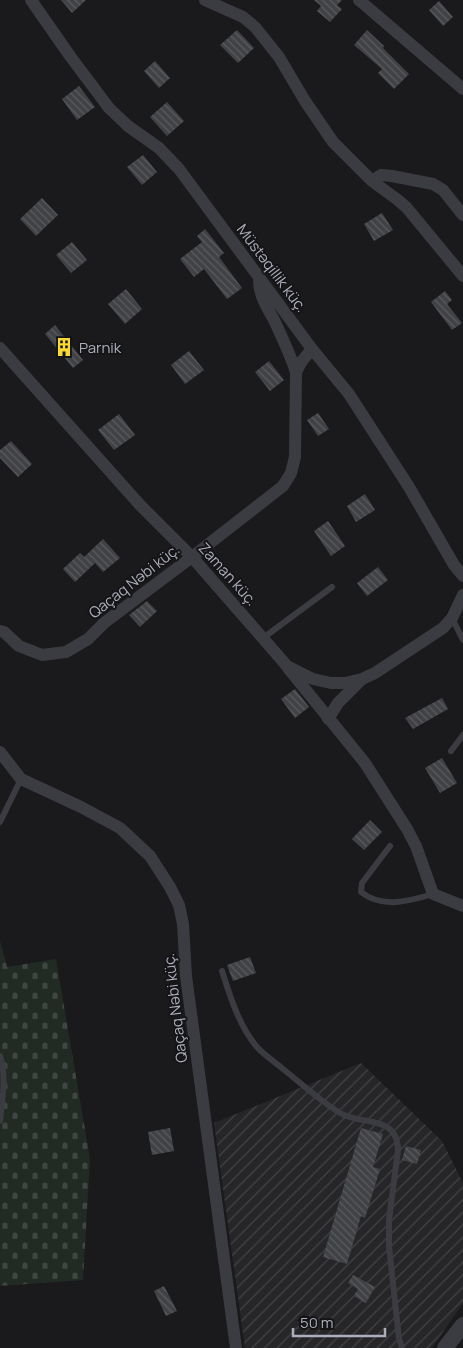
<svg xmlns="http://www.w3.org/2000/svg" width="463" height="1348" viewBox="0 0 463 1348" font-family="Manrope,sans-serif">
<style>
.industrial{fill:url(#industrial-furrows)}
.cemetery{fill:url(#cemetery-stones)}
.building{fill:url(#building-back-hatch)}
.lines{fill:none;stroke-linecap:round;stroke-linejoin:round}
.service{stroke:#3b3b42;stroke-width:6}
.minor{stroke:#3b3b42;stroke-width:12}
.tertiary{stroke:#3b3b42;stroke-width:16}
.labels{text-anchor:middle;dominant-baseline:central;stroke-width:4;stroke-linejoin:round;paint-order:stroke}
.street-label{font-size:15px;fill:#acaebc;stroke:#151517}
.poi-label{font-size:15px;fill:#acaebc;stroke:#151517;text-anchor:start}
</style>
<defs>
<pattern id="industrial-furrows" width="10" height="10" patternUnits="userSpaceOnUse" patternTransform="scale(1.25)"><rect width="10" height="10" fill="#262629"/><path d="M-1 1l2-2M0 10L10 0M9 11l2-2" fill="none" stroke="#434346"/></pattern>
<pattern id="cemetery-stones" width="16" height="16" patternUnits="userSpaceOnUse" patternTransform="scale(1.25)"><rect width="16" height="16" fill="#212b24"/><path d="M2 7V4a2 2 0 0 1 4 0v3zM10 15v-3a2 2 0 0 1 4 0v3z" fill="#3f4742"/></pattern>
<pattern id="building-back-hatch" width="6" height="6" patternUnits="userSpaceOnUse" patternTransform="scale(1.25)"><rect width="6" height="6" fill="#414246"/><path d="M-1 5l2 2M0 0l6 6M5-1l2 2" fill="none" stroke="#5a5b5f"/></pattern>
</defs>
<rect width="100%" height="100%" fill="#1a1a1c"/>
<!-- industrial -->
<path class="industrial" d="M361,1063l81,78 21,42v120l-31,45h-187l-31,-225z"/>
<!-- cemetery -->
<path class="cemetery" d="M0,941l7,26 49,-8 34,200 -7,121 -83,6z"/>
<!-- building -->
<path class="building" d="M61,0h25l-14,13z
M314,0h28l-5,5 5,4 -12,13 -13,-11 4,-5z
M439,1l14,16 -10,9 -14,-16z
M237,30l17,18 -16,15 -18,-18z
M367,30l17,16 -1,2 26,26 -15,15 -16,-16 4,-4 -28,-24z
M155,61l15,17 -11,10 -15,-17z
M79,86l16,21 -18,13 -15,-21z
M167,102l17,19 -17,15 -17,-19z
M143,155l14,17 -15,13 -15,-18z
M42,198l16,17 -22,21 -16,-17z
M382,213l11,17 -19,11 -10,-17z
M205,229l19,24 -5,4 23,31 -15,11 -23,-30 -10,8 -14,-18 22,-17 -5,-6z
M72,242l15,18 -16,13 -15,-18z
M126,289l16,20 -17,15 -17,-20z
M445,291l7,9 -5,4 15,19 -10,7 -21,-28z
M55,325l28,35 -10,8 -28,-34z
M189,351l15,19 -19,14 -14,-19z
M269,361l15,19 -14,11 -15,-19z
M318,413l11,16 -11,7 -11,-16z
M119,414l16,21 -21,15 -16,-20z
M11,441l21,23 -14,13 -18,-19v-8z
M365,494l10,16 -19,12 -9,-16z
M328,521l17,25 -14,10 -17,-25z
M103,539l17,19 -17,14 -8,-9 -20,19 -12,-13 17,-16 4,4z
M378,567l10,13 -21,16 -10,-13z
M147,601l10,10 -17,16 -11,-12z
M295,689l14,18 -14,11 -14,-19z
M442,698l6,11 -35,20 -8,-11z
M442,758l15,25 -17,10 -15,-25z
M370,820l12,12 -18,18 -12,-11z
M250,957l6,16 -23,8 -6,-16z
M170,1128l4,23 -22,4 -4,-23z
M361,1128l22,6 -10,33 7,2 -15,49 -4,-2 -14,48 -24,-7z
M406,1146l15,4 -4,14 -15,-4z
M353,1275l22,12 -9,16 -12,-7 4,-7 -10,-6z
M164,1286l13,25 -11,5 -12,-25z"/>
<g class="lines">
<!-- service -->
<path class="service" d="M452,618l11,22
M263,638l69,-51
M451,751l12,-16
M0,822l21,-43
M390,846l-28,37 -1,9c21,17 49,9 72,2
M222,971c8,25 17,55 35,76 7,8 18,15 26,22 19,15 37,32 57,44 22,13 57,1 58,37l-9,70v26l10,93 3,9
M0,1056c7,20 2,44 0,65"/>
<!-- minor -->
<path class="minor" d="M31,0l39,56 39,52 19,18 31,22 20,21 133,180 37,45 60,93 45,78 9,11
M205,0l38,17 12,10 24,30 26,44 28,41 39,39 26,19 9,8 56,68
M359,0l104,89
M372,181l9,-6 11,1 41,8 10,6 20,25
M259,282c0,13 9,27 15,38 8,17 16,34 22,52
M0,348l140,157 52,52 95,109 26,13 18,4h14l17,-4 13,-6 68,-45 9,-10 11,-23
M0,631l4,1 15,14 23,9 24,-3 22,-13 16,-16 88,-66 91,-71 8,-13 4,-16 1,-85 6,-11 10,-12
M288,668l77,95 42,66 9,17 17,48 30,12
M328,719l10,-16 24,-24
M0,752l21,27 60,28 39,21 30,28 20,31 9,18 4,19 3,52 50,372"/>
<!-- tertiary -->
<path class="tertiary" d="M445,1348l18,-23"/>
</g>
<!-- icons -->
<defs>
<g id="building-bare" transform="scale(1.5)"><path d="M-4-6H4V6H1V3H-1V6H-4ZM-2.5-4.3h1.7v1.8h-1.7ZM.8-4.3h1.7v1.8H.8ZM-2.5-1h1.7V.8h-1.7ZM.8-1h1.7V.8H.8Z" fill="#fad935" stroke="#151517" stroke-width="2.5" paint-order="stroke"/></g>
</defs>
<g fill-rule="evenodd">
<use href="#building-bare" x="64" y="347"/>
</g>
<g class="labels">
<!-- street labels -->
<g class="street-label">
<text transform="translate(272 268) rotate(53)">Müstəqillik küç.</text>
<text transform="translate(228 574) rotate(48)">Zaman küç.</text>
<text transform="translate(134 581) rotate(-38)">Qaçaq Nəbi küç.</text>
<text transform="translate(175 1008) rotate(-97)">Qaçaq Nəbi küç.</text>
</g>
<!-- poi labels -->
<g class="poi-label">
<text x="79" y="347">Parnik</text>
</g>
</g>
<!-- scale -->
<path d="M293 1328v8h92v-8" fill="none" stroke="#acaebc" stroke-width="2.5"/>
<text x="300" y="1328" font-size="15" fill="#acaebc" stroke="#151517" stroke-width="4" paint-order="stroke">50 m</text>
</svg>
